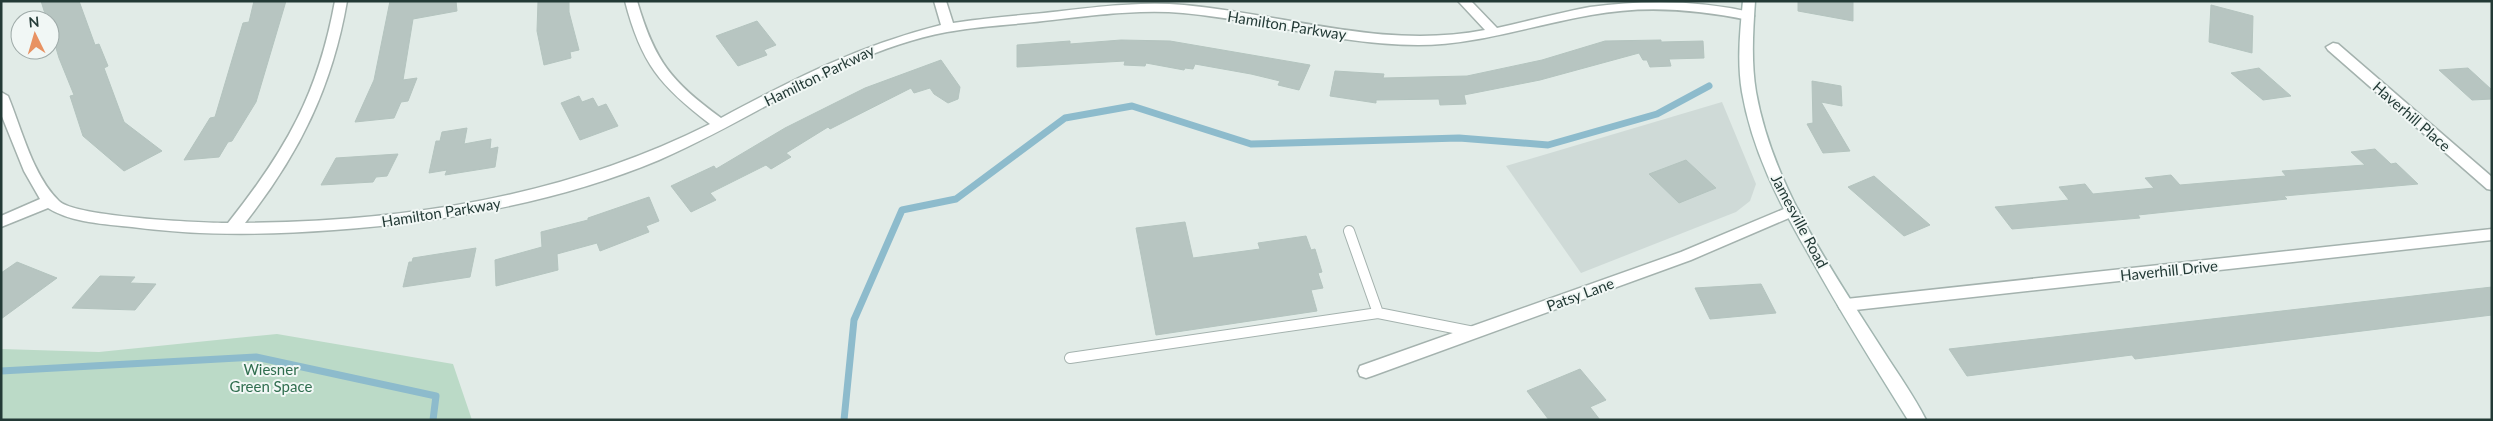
<svg xmlns="http://www.w3.org/2000/svg" width="2493" height="421" viewBox="0 0 2493 421" font-family="Lato,sans-serif">
<style>
.built{fill:#cfdad7}
.green{fill:#bbdac7}
.lines{fill:none;stroke-linecap:round;stroke-linejoin:round}
.stream{stroke:#8dbbcc;stroke-width:7}
.building{fill:#b7c5c1;stroke:#b4c4bf}
.lane-casing{stroke:#a4b2ae;stroke-width:12}
.street-casing{stroke:#a4b2ae;stroke-width:3}
.secondary-casing{stroke:#a1b5b0;stroke-width:3}
.lane{stroke:#fff;stroke-width:10}
.street{fill:#fff;fill-rule:evenodd}
.secondary{fill:#fff;fill-rule:evenodd}
.labels{text-anchor:middle;dominant-baseline:central;stroke-width:4;stroke-linejoin:round;paint-order:stroke}
.street-label{font-size:15px;fill:#233a36;stroke:#f1f7f5}
.park-label{font-size:15px;fill:#306e4f;stroke:#f1f7f5}
</style>
<rect width="100%" height="100%" fill="#e1ebe7"/>
<!-- built -->
<path class="built" d="M1722,102l34,82 -6,17 -14,11 -155,61 -75,-107z"/>
<!-- green -->
<path class="green" d="M277,334l176,30 19,56h-471v-71l98,3z"/>
<g class="lines">
<!-- stream -->
<path class="stream" d="M1,371l255,-14 180,39 -3,24
M844,420l10,-100 48,-110 54,-11 109,-81 67,-12 119,38 208,-6 89,7 109,-31 52,-28"/>
</g>
<!-- building -->
<path class="building" d="M41,1h38l16,44 4,-1 9,22 -4,2 20,54 38,29 -38,20 -41,-35 -13,-40 4,-1 -15,-37 -9,-30v-8h-3z
M254,1h32l-30,101 -24,39 -4,1 -9,15 -35,3 26,-42 5,-1 28,-94 6,-1z
M390,1h66l1,10 -44,8 -10,61 14,-2 -9,23 -7,1 -7,16 -39,4 19,-42z
M538,1h31v11l10,38 -9,2 1,6 -27,7 -7,-34z
M1798,1h55v20l-55,-10z
M2211,5l42,11 -1,37 -43,-11z
M757,21l19,24 -12,5 3,5 -29,11 -22,-30z
M1121,40l49,1 140,24 -11,25 -21,-5 2,-4 -29,-7 -56,-10 -2,5 -8,-1 -1,2 -38,-7 -1,3 -21,-1 1,-4 -108,6v-22l53,-4v3z
M1661,40v2l42,-1 1,17 -35,1 2,7 -21,1 -3,-7h-4l-4,-7 -99,27 -76,15 2,9 -26,1 -1,-6 -63,1v3l-46,-7 5,-25 49,3 -1,4 84,-2 75,-16 63,-19z
M941,60l19,27 -2,12 -10,4 -14,-9 -4,-6 -16,5 -3,-5 -81,41 -2,-2 -42,26 5,4 -20,12 -5,-4 -56,28 6,7 -25,12 -20,-26 43,-20 2,3 69,-41 80,-40z
M2259,68l32,28 -28,4 -32,-27z
M2468,68l24,22v9l-20,1 -33,-30z
M1812,81l29,5 1,20 -21,-4 29,49 -27,2 -16,-29 6,-1z
M579,96l3,6 11,-4 5,9 8,-3 12,22 -38,14 -19,-37z
M467,128l-3,16 27,-5 -1,10 8,-2 -3,20 -50,8 2,-5 -18,3 7,-32h4l2,-9z
M2375,149l16,15 5,-1 22,21 -134,12 3,3 -149,16 2,3 -128,11 -17,-22 74,-7 -10,-13 26,-3 8,10 61,-6 -9,-10 26,-3 9,10 106,-9 -4,-5 83,-6 -14,-13z
M398,154l-11,22 -11,1 -3,5 -52,3 15,-27z
M1686,160l30,28 -37,15 -30,-29z
M1874,176l9,8 47,41 -26,11 -56,-49z
M649,197l10,24 -13,5 3,6 -49,19 -3,-8 -40,11 1,16 -62,16 -1,-26 47,-13 -1,-15 47,-12v-2z
M1185,222l8,36 67,-9 -2,-6 48,-7 5,14 4,-1 7,23 -4,1 5,15 -12,2 6,21 -161,24 -20,-107z
M476,248l-6,29 -67,10 6,-25h3l1,-4z
M17,262l40,16 -56,41v-46z
M100,276l35,1 -5,6 26,1 -21,26 -63,-2z
M1761,284l15,29 -66,6 -15,-31z
M2492,287v28l-357,44 -3,-4 -165,21 -18,-27z
M1580,369l26,31 -16,7 10,13h-51l-22,-29z"/>
<g class="lines">
<!-- lane casing -->
<g class="lane-casing">
<path id="lane" d="M1349,231l29,82
M1070,358l308,-45 96,19"/>
</g>
<!-- street casing -->
<g class="street-casing">
<path id="street" d="M335,1h12c-15,87 -48,153 -102,222 162,-2 319,-26 465,-99 -50,-38 -69,-61 -85,-123h12c18,61 34,80 84,117 75,-40 137,-72 220,-93l-7,-24h12l7,22c30,-5 61,-7 91,-10 46,-5 93,-12 140,-8 101,9 198,45 301,25l-27,-29h13l26,27c31,-7 62,-15 93,-21 54,-7 110,-7 163,6l1,3 -6,4c-52,-11 -104,-15 -157,-5 -58,10 -114,30 -173,30 -79,0 -156,-25 -235,-32 -46,-4 -93,3 -140,8 -32,4 -64,5 -96,11 -105,20 -191,86 -288,128 -103,43 -214,62 -325,70 -67,5 -135,6 -202,-3 -27,-3 -60,-4 -84,-19l-47,19v-11l39,-17 -16,-28 -23,-57v-22l7,4c14,34 25,80 51,105 16,16 142,22 169,22 58,-73 90,-129 107,-222z
M2333,43l5,1 154,133v13l-5,-1 -159,-139 -2,-3z
M1791,206l5,1 3,4 -3,4 -105,45 -319,116 -6,2 -6,-2 -2,-5 2,-5 321,-114z
M2492,229v11l-646,71 -6,-2 -2,-4 2,-4 6,-2z"/>
</g>
<!-- secondary casing -->
<g class="secondary-casing">
<path id="secondary" d="M1743,1h12c-2,30 -4,61 1,91 17,95 77,180 128,260 14,22 30,44 42,68h-18c-34,-55 -69,-110 -100,-167 -29,-50 -56,-103 -66,-161 -5,-30 -2,-61 1,-91z"/>
</g>
<!-- lane -->
<use href="#lane" class="lane"/>
<!-- street -->
<use href="#street" class="street"/>
<!-- secondary -->
<use href="#secondary" class="secondary"/>
</g>
<g class="labels">
<!-- street labels -->
<g class="street-label">
<text transform="translate(1287 25) rotate(9)">Hamilton Parkway</text>
<text transform="translate(819 75) rotate(-26)">Hamilton Parkway</text>
<text transform="translate(2412 116) rotate(41)">Haverhill Place</text>
<text transform="translate(441 212) rotate(-9)">Hamilton Parkway</text>
<text transform="translate(1800 221) rotate(62)">Jamesville Road</text>
<text transform="translate(2169 270) rotate(-6)">Haverhill Drive</text>
<text transform="translate(1580 294) rotate(-20)">Patsy Lane</text>
</g>
<!-- park labels -->
<g class="park-label">
<text x="271" y="369">Wiesner<tspan x="271" dy="17">Green Space</tspan></text>
</g>
</g>
<!-- border -->
<rect width="2493" height="421" fill="none" stroke="#233a36" stroke-width="5"/>
<!-- north arrow -->
<g transform="translate(35 35) rotate(355)"><circle r="24" fill="#f1f7f5" stroke="#9faba9"/>
<path d="M0-4L9 19L0 12L-9 19Z" fill="#e89262"/>
<text y="-8" font-size="14" font-weight="bold" text-anchor="middle" fill="#233a36">N</text>
</g>
</svg>
